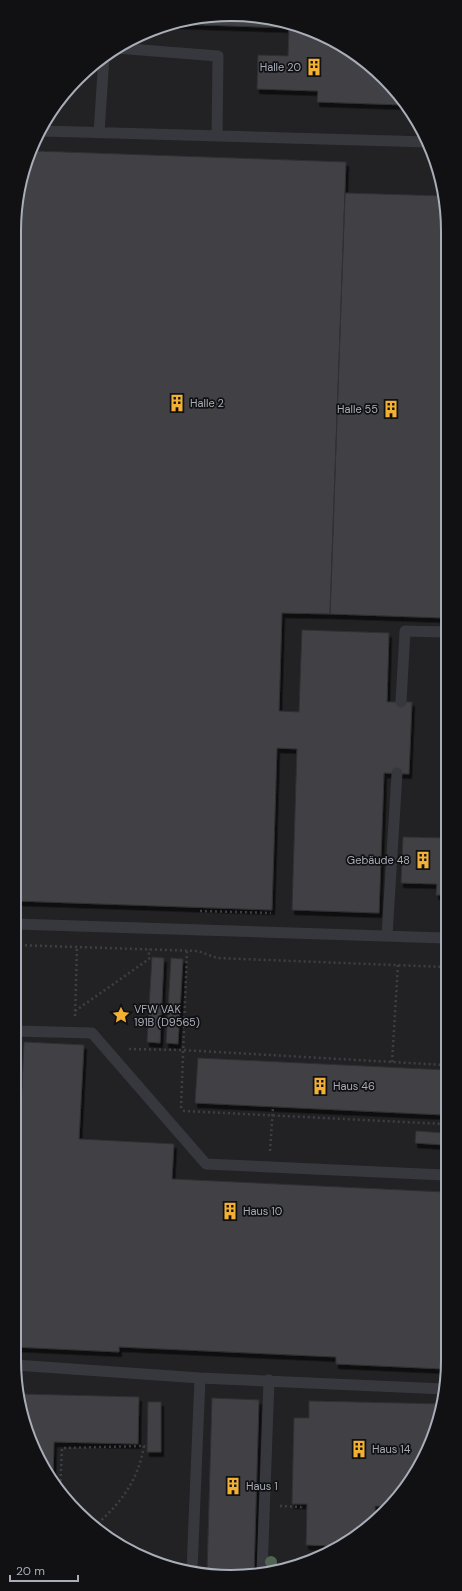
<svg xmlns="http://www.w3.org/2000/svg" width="462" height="1591" viewBox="0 0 462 1591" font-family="'DM Sans',sans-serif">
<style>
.built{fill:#222225}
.building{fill:#404145;stroke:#303034;filter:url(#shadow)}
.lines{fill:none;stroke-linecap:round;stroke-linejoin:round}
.path{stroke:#3d3f44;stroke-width:2.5;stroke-dasharray:2 3;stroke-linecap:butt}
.service{stroke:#37383d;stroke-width:11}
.tree{fill:#506452}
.labels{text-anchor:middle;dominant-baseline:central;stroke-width:3.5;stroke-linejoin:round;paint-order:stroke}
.poi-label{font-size:11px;fill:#a8adb8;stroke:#111113;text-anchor:start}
.rim{fill:none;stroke:#a8adb8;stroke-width:2}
</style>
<defs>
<filter id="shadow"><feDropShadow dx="2.5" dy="4.5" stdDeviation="0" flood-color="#0009"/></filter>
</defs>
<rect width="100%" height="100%" fill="#161618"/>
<!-- built -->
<path class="built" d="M188,18h85l112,60 41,57 20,68 -2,1199 -32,78 -49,52 -76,38 -70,7 -82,-22 -67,-52 -38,-60 -16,-83 4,-1171 32,-78 60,-60z"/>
<!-- building -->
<path class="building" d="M188,18h85l54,18 58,42 19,27 -87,-3 1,-11 -61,-2 1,-34 30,1 1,-28 -115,-4z
M34,151l312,11 -16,452 -48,-1 -3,98 20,1 3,-82 87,3 -2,69h25l-3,72 -25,-1 -5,140 -87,-3 5,-161 -20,-1 -5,162 -256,-9 2,-712z
M345,193l99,3 2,7 -1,415 -115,-4z
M403,837l42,1v57h-9l1,-11 -36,-1z
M152,957l12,1 -4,85 -13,-1z
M171,958l12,1 -5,85 -12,-1z
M24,1042l60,3 -5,94 95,5 -2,35 272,13v177l-108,-5v-7l-217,-10v5l-105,-5v-123l3,-26h-2v-63l5,1z
M198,1058l247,12 -1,45 -249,-12z
M416,1131l28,2v12l-29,-2z
M21,1394l118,3 -1,47 -84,-2 -1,37 -23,-36z
M212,1398l47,2 -5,173 -37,4 -10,-3z
M309,1401l134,3 -31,76 -25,26h-12v13l-12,13 -27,14 -30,-1 1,-41h-15l2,-86h15z
M148,1402h13v50h-14z"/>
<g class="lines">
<!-- path -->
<path class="path" d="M445,895v15
M200,911l71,2
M15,945l183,6 19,7 228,9
M75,1011l74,-52v-10
M75,1016l2,-69
M129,1049l53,1 263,15
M392,1062l6,-97
M181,1108l6,-157
M183,1111l261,13
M270,1151l3,-44
M60,1491l2,-43 82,-2c-6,34 -22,56 -48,79
M280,1506l21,1 1,-3"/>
<!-- service -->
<path class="service" d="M116,48l102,8 -1,80
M42,131l386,11
M99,133l5,-76
M401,702l4,-71 40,1
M16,924l429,14
M387,936l10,-163
M15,1031l77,2 114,131 238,11
M15,1365l185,13 244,11
M192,1570l8,-192
M262,1572l7,-192"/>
</g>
<!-- trees -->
<circle class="tree" cx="271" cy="1562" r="6"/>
<!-- icons -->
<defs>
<g id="building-bare" transform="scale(1.38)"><path d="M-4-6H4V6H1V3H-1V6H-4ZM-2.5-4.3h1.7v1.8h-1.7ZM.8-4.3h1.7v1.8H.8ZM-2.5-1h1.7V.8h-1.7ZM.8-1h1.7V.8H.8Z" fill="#f2b134" stroke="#111113" stroke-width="2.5" paint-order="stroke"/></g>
<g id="sight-bare" transform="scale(1.38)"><path d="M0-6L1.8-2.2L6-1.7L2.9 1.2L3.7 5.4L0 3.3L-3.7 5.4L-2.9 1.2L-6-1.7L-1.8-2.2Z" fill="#f2b134" stroke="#111113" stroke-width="2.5" paint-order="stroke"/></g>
</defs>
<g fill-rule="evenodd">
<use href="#building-bare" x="314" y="67"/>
<use href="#building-bare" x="177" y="403"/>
<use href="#building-bare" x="391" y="409"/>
<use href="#building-bare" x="423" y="860"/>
<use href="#sight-bare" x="121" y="1015"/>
<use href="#building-bare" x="320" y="1086"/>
<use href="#building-bare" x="230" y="1211"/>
<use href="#building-bare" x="359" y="1449"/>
<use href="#building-bare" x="233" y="1486"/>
</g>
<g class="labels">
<!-- poi labels -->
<g class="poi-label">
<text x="301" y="67" text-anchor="end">Halle 20</text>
<text x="190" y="403">Halle 2</text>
<text x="378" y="409" text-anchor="end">Halle 55</text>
<text x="410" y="860" text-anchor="end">Gebäude 48</text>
<text x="134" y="1009">VFW VAK<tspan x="134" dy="13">191B (D9565)</tspan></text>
<text x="333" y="1086">Haus 46</text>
<text x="243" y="1211">Haus 10</text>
<text x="372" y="1449">Haus 14</text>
<text x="246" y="1486">Haus 1</text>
</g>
</g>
<!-- crop -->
<path d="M0 0H462V1591H0ZM231 21H231A210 210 0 0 1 441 231V1360A210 210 0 0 1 231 1570H231A210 210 0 0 1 21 1360V231A210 210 0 0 1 231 21Z" fill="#111113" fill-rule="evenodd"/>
<path class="rim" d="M231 21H231A210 210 0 0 1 441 231V1360A210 210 0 0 1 231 1570H231A210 210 0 0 1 21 1360V231A210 210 0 0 1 231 21Z"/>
<!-- scale -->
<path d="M10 1575v6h68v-6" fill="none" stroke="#a8adb8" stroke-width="2"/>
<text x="16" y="1575" font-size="12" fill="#a8adb8" stroke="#111113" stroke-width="3" paint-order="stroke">20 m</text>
</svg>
